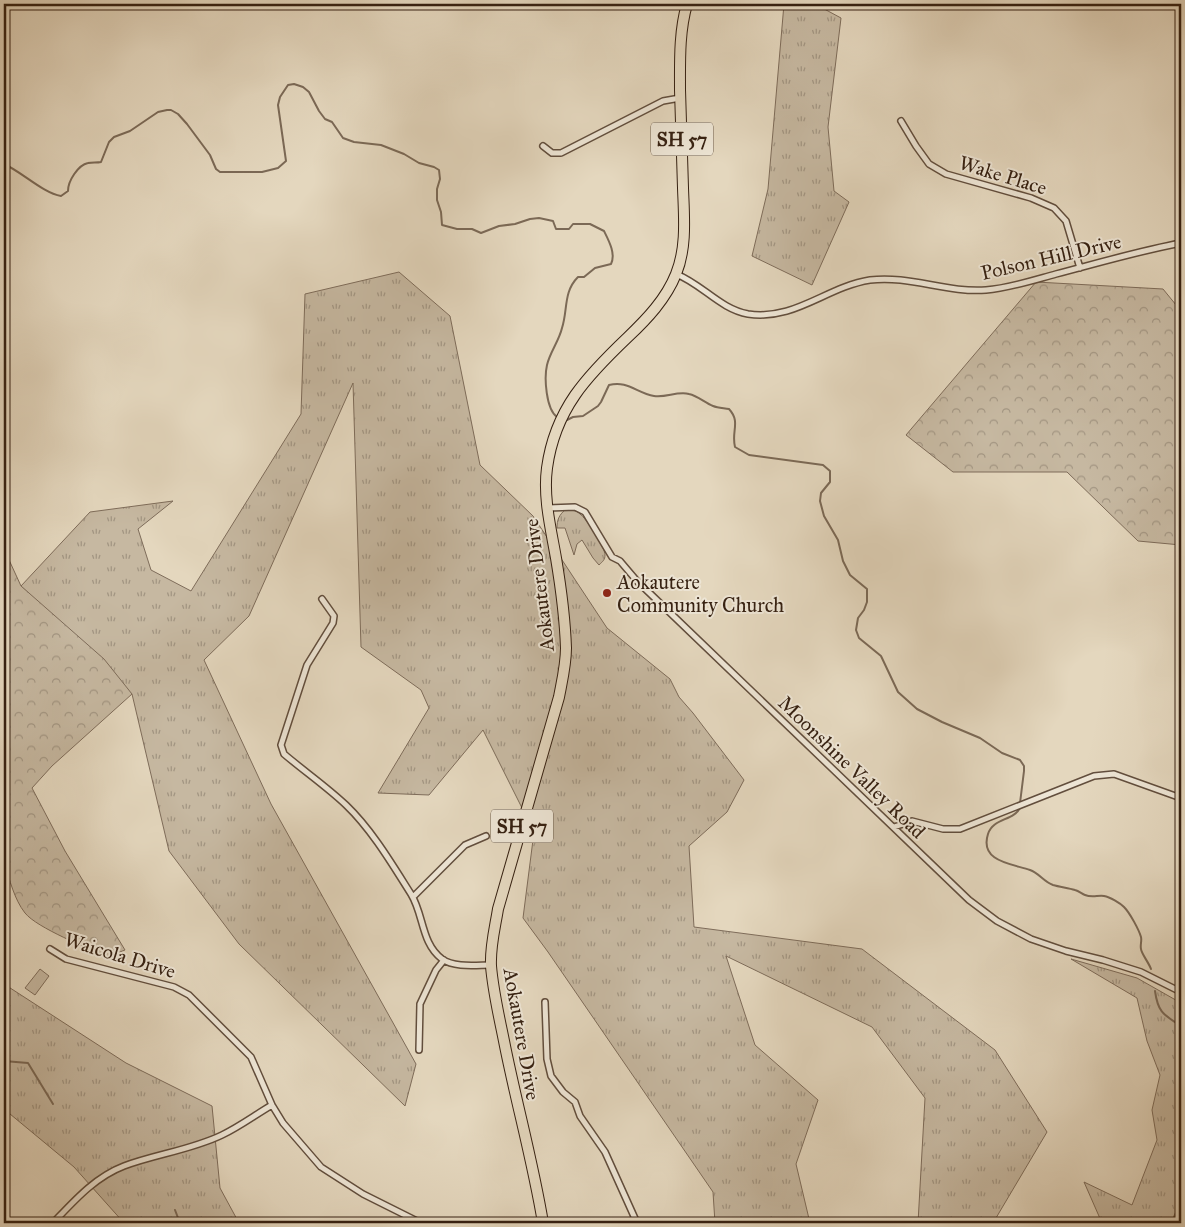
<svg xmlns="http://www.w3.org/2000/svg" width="1185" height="1227" viewBox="0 0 1185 1227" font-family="'IM FELL Great Primer',serif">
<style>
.grass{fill:url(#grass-tufts);stroke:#7e6c5a}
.forest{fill:url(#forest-crowns);stroke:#7e6c5a}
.garden{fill:#c6b8a1;stroke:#7e6c5a}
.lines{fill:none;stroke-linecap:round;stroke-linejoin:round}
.stream{stroke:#7b6956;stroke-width:2}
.street-casing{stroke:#624e3d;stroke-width:8}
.secondary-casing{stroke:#362112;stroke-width:10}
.highway-casing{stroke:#362112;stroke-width:12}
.street{stroke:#ede5d5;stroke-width:5}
.secondary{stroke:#ede5d5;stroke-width:8}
.highway{stroke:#e4d7be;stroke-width:10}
.poi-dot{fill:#8f2418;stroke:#ede5d5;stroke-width:2}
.labels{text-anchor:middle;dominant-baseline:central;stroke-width:4;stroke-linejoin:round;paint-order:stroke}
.shield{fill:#ede5d5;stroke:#6d5c4c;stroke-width:1}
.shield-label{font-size:19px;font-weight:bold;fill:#362112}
.street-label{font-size:20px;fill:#362112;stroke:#ede5d5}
.poi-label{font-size:20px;fill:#362112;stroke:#ede5d5;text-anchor:start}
</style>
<defs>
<pattern id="grass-tufts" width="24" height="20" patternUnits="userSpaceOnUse" patternTransform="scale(1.25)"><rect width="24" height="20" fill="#c6b8a1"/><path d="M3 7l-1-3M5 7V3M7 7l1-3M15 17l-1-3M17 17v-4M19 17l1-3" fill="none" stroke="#a29582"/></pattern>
<pattern id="forest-crowns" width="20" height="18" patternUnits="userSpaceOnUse" patternTransform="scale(1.25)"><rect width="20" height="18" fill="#c6b8a1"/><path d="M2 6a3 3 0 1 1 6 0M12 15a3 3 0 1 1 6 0" fill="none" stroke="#a29582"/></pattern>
</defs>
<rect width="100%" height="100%" fill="#e4d7be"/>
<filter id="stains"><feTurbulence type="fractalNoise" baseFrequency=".004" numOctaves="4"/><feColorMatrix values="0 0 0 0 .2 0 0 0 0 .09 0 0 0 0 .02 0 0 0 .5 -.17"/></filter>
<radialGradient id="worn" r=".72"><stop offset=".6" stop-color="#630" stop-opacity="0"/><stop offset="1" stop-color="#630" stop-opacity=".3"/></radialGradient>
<!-- grass -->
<path class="grass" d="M784,4h31l26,14 -13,109 6,64 15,11 -37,83 -60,-29 16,-67z
M399,272l51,44 30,149 53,51 74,112 63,51 9,18 14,16 51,67 -17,32 -38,34 5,81 168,22 133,101 52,82 -54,91h-75l7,-125 -53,-71 -146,-71 29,89 63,55 -22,64 14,59h-95l-2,-31 -165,-240 -25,-34 11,-86 -51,-102 -54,65 -51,-2 51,-85 -8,-18 -60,-43 -8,-264 -104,233 -45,44 67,144 145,260 -11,42 -166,-162 -70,-93 -37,-157 -111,-108 69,-74 83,-11 -35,28 13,41 40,21 110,-177 4,-120z
M565,510c6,0 11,0 15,4 6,4 25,33 25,41 0,5 -2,6 -6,10l-6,-7 -11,-18 -5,4 -3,11 -9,-27h-8c0,-8 2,-13 8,-18z
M1071,959l66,19 44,25v220h-79l-18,-41 48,23 25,-65 -5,-30 8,-35 -13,-34 -10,-43z
M4,984l122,79 86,43 8,82 19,35h-115l-50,-56 -70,-58z"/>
<!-- forest -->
<path class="forest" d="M1036,282l127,7 18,22v234l-43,-4 -71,-69h-114l-47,-37z
M4,549l17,37 83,73 28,35 -80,72 -20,22 33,63 60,99 -18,7c-19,-9 -70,-29 -82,-44 -11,-14 -15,-33 -21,-50z"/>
<!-- garden -->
<path class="garden" d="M40,969l9,7 -14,19 -10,-7z"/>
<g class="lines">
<!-- stream -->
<path class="stream" d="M4,164c18,8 39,29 57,32l7,-5c0,-10 10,-26 20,-28 4,-1 9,0 13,-1l8,-20 5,-5 16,-6 28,-19 9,-2h4l7,4 9,10 23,31 6,14 4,3h42l16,-4 8,-7 -8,-56 2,-8 8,-12 6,-1 9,3 6,5 10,19 6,8 7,3 11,16 11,4 27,3 23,9 15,9 15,4 5,3 1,9 -3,10v11l4,12 1,13 15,4h15l9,4 18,-7 16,-2 15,-5 9,-1 14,3 3,8h13l4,-5h17l14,7c5,10 12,23 7,33l-16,4 -11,9h-6c-15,15 -10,33 -16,51 -3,13 -12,24 -15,37 -3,13 -1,44 10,52
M567,420l6,-3 10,-1 15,-10 3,-4 8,-17c18,-5 28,8 45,11 12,2 23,-5 35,-2 9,2 16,9 24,12 5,2 11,2 16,3 12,13 2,22 6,38l14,8 74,10 7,6v11l-9,11 -1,8 4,15 14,24 5,21 7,14 17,14v13l-3,8 -6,8 -2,12 3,8 22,18 17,36 19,17 25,13 38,16 22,15 18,7 4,6v5l-4,32
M1020,808c-7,13 -27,10 -32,26 -9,28 25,30 42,36 9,3 14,12 23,15 7,2 15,3 22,5 4,1 7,4 10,5 7,3 13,0 19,1 6,1 16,7 20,11 6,6 15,23 17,30 1,4 -1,8 0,12 0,4 8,14 10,20
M1155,991c3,22 9,24 26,35
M4,1061l24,2 25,41
M175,1210l5,13
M1178,1223l-4,-6 7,-15"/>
<!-- street casing -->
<g class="street-casing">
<path id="street" d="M901,121l15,25 13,18 17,10 85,24 23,10 12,13 14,47
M543,146l9,7h9l102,-52 17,-3
M676,274c26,10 44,35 72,40 47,7 78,-27 122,-34 39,-5 77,13 116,10 24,-2 48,-10 70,-16 42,-11 83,-23 125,-31
M548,508l27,-1 10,5 27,45 8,4 17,20 332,319 28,21 34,18 35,12 37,9 38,12 40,20
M322,599l12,17 -1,7 -26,42 -26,80 3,9c20,17 43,33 62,51 26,25 46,59 65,89 13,21 10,49 31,65 13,9 34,6 49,6
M894,827l18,-6 31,8h17l134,-53 20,-2 67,24
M413,897l52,-52 21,-9
M50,949l16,10 108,28 15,8 62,62 21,48 11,18 38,44 42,27 58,29
M545,1002l2,57 4,17 12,16 12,10 5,14 25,36 32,71
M419,1050l1,-46 16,-34 8,-10
M53,1223c21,-22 42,-46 71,-57 32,-12 67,-16 98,-31 17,-8 33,-20 50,-30"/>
</g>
<!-- secondary casing -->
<g class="secondary-casing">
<path id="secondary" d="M4,1219l5,4"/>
</g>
<!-- highway casing -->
<g class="highway-casing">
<path id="highway" d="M543,1223c-10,-61 -27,-121 -39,-182 -5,-25 -11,-50 -13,-75 -1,-20 4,-38 7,-57l61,-212c3,-16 7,-32 7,-49 -1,-29 -5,-60 -10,-90 -5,-29 -13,-60 -9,-90 8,-59 40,-92 81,-131 19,-18 38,-38 48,-63 11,-27 8,-57 7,-86 -1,-33 -2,-65 -3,-98 0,-29 -1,-58 7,-86"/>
</g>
<!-- street -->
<use href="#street" class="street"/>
<!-- secondary -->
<use href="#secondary" class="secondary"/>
<!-- highway -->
<use href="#highway" class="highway"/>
</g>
<!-- markers -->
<circle class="poi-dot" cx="607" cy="593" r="5"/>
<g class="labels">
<!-- shield labels -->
<g class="shield">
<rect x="651" y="122.5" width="62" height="33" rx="4"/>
<rect x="491" y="809.5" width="62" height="33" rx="4"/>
</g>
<g class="shield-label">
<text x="682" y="139">SH 57</text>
<text x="522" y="826">SH 57</text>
</g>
<!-- street labels -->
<g class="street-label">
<text transform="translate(1003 175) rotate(17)">Wake Place</text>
<text transform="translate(1051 257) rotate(-13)">Polson Hill Drive</text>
<text transform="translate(539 585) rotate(-97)">Aokautere Drive</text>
<text transform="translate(852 767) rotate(44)">Moonshine Valley Road</text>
<text transform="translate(120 955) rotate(17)">Waicola Drive</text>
<text transform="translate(522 1034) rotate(80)">Aokautere Drive</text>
</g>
<!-- poi labels -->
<g class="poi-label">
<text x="617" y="582">Aokautere<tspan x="617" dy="23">Community Church</tspan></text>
</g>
</g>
<!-- margin -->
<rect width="1185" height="1227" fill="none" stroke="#e4d7be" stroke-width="20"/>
<rect x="5" y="5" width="1175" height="1217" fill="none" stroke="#362112" stroke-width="2.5"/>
<rect x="10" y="10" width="1165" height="1207" fill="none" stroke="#362112"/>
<rect width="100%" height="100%" filter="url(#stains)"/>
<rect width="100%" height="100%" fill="url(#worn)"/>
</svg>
